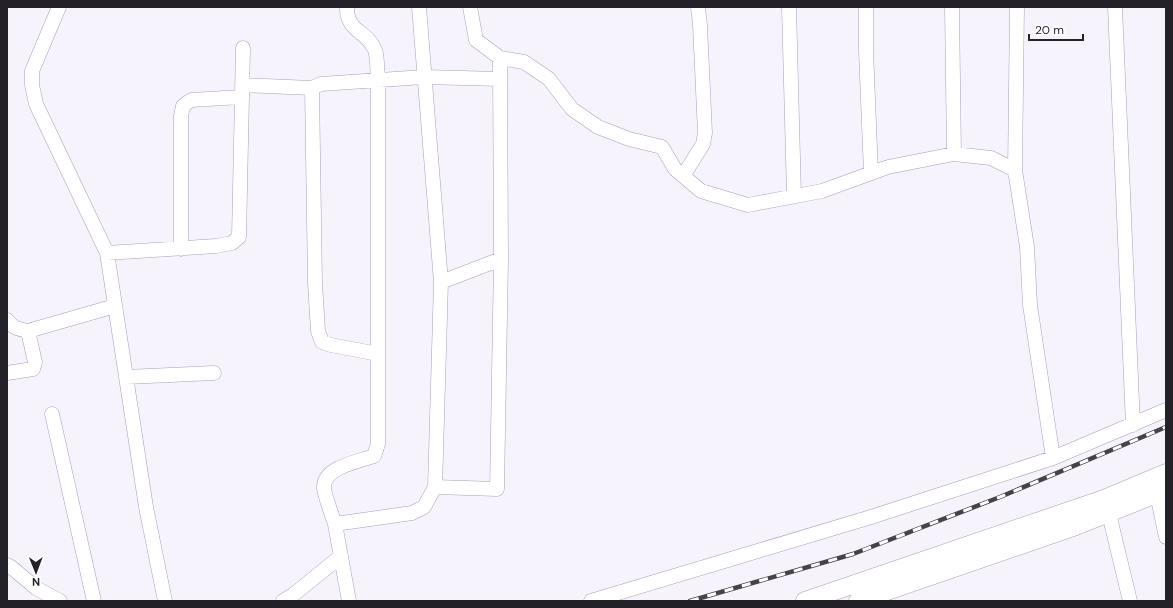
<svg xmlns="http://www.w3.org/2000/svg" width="1173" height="608" viewBox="0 0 1173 608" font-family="'DM Sans',sans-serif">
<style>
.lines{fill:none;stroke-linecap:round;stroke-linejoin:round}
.minor-casing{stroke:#a7a0b5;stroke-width:15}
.tertiary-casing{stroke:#a7a0b5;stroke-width:19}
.minor{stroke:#fff;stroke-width:14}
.tertiary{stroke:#fff;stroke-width:18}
.rail-casing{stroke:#45424a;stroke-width:4.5}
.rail{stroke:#fff;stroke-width:3;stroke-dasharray:9;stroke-linecap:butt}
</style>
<rect width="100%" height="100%" fill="#f6f3fc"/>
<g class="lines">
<!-- minor casing -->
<g class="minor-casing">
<path id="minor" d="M59,7l-27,64v14l4,19 71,149 39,254 19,94
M419,7l22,275
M470,7l6,33 24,18 24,4 25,17 23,30 26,18 31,12 33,8 13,22 26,22 47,14 74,-14 66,-24 66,-13 37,4 24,12
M789,7l5,189
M866,7v44l5,122
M952,7l2,147
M1017,7l-2,163 12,77 3,58 23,153
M1115,7l18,418
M242,85l70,3
M683,176l20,-32 2,-11 -5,-108 -2,-18
M181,249v-133l2,-10 8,-6 50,-3
M107,253l109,-7 16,-3 7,-6 4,-189
M7,320c6,8 11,9 21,11l87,-25
M378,354l-47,-9 -9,-3 -4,-11 -3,-48 -3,-195 9,-4 103,-7 76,2
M7,373l26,-4 2,-7 -7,-31
M126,377l88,-4
M52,414l42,187
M435,487l6,-205 60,-23
M1157,494l9,43
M1109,514l21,87
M335,524c-3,-9 -10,-27 -11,-36 -1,-21 34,-26 50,-32l4,-12v-363c-1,-9 0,-22 -3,-31 -7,-19 -29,-18 -28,-43
M7,565l4,2 25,21 24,13
M283,601l10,-6 48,-39
M349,601l-14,-77 77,-11 12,-6 11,-20 62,2 4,-230 -1,-201
M591,601l280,-84 182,-59 113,-48"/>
</g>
<!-- tertiary casing -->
<g class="tertiary-casing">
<path id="tertiary" d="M805,601l299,-102 62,-26
M858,601l218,-75 90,-36"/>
</g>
<!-- minor -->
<use href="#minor" class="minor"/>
<!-- tertiary -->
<use href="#tertiary" class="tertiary"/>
<!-- rail casing -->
<g class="rail-casing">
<path id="rail" d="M690,601l163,-47 147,-57 166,-70"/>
</g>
<!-- rail -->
<use href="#rail" class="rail"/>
</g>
<!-- border -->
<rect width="1173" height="608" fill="none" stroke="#242129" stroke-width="16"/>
<!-- north arrow -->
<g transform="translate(36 572) rotate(179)" stroke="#ffffff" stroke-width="3" paint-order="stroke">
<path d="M0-3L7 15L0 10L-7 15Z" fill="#242129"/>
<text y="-6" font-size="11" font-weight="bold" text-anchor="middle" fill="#242129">N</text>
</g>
<!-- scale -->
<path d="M1029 34v6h54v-6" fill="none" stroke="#242129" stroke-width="2"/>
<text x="1035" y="34" font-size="12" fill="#242129" stroke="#ffffff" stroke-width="3" paint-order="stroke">20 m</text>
</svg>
